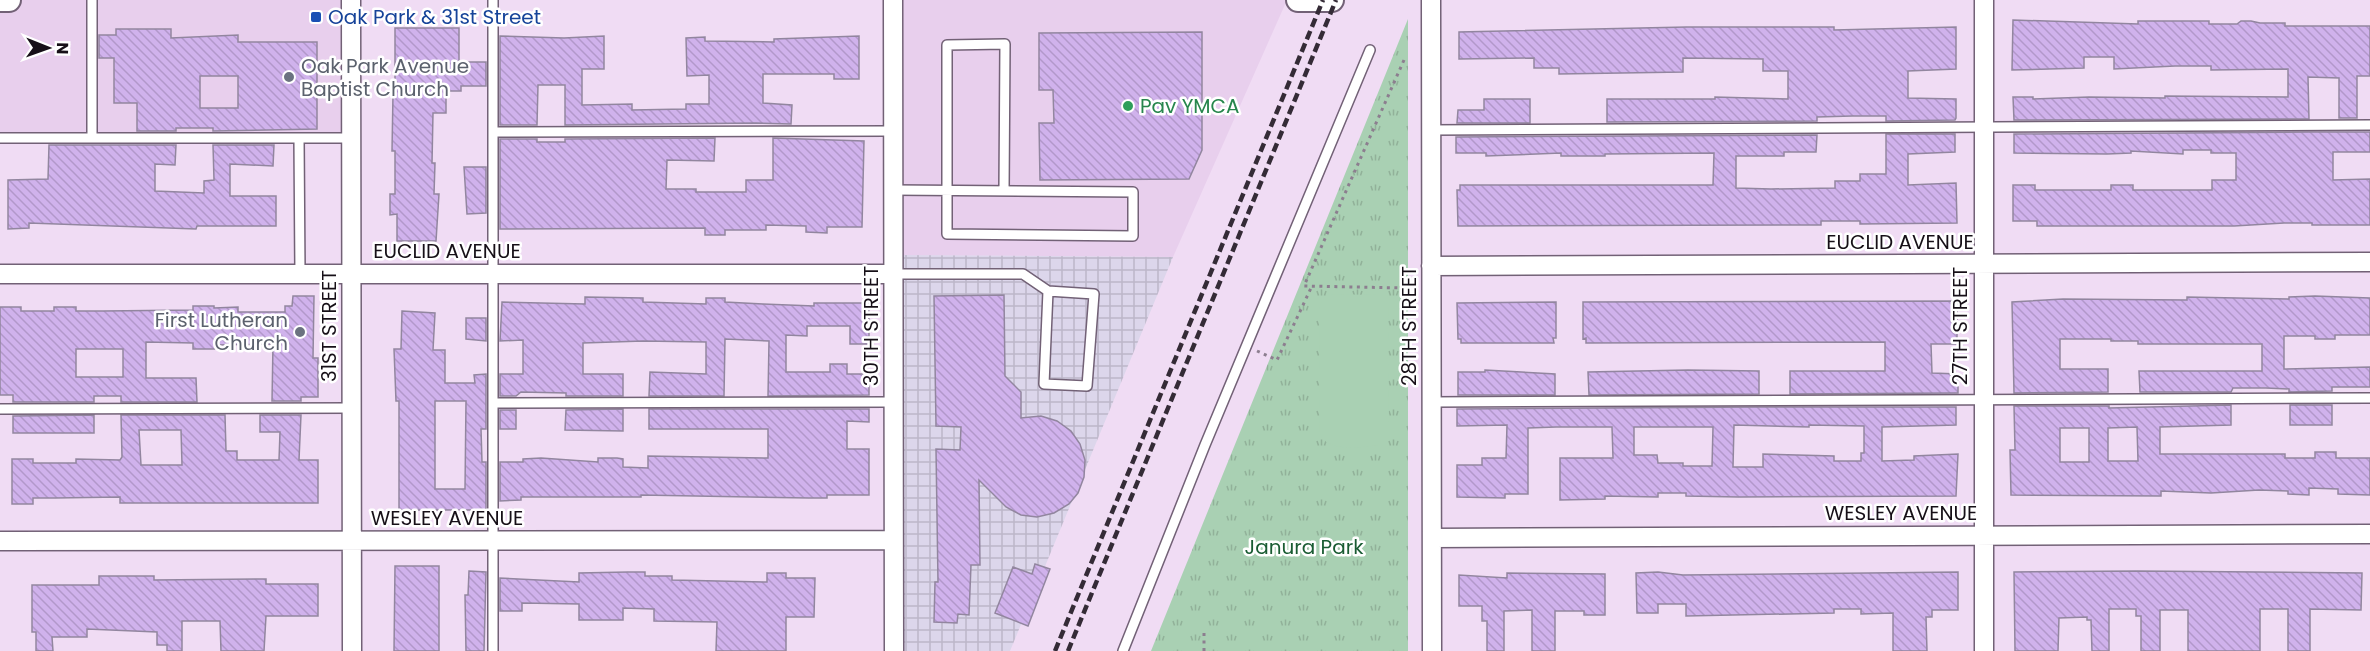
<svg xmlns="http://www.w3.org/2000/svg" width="2370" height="651" viewBox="0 0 2370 651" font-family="Poppins,sans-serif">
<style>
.built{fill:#e8cfed}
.industrial{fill:url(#industrial-grid)}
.park{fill:url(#park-tufts)}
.garden{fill:#a9d0b3}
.building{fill:url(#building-back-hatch);stroke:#92869f;stroke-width:1.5;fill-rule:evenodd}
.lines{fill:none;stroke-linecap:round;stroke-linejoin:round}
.service-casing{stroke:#726176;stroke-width:12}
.minor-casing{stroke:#726176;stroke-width:21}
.tertiary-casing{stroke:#726176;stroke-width:26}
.path{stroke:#8c7e8f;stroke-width:3;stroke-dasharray:3 4.5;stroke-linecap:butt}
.service{stroke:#fff;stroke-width:9}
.minor{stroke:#fff;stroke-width:18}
.tertiary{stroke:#fff;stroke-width:22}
.rail{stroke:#342b36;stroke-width:4.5;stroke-dasharray:9 4.5;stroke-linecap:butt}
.transit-dot{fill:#1a4fb4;stroke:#fff;stroke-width:2}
.worship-dot{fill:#6b7280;stroke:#fff;stroke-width:2}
.leisure-dot{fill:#2e9e5b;stroke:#fff;stroke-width:2}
.labels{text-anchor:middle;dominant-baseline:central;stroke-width:5;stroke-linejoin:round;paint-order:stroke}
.transit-label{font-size:20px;fill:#164399;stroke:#fff;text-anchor:start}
.worship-label{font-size:20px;fill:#5b616d;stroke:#fff;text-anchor:start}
.leisure-label{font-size:20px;fill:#27864d;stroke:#fff;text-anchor:start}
.street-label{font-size:20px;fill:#160f17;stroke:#fff}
.park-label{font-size:20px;fill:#1a5c33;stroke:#fff}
</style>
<defs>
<pattern id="industrial-grid" width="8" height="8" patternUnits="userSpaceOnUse" patternTransform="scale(1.5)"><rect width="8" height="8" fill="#dcd6eb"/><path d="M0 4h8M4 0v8" fill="none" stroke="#bcb6c9"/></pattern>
<pattern id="park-tufts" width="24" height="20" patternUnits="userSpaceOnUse" patternTransform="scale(1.5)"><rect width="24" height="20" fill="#a9d0b3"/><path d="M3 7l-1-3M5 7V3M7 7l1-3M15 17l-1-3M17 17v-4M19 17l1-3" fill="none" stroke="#91b199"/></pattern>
<pattern id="building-back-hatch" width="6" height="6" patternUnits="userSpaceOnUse" patternTransform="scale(1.5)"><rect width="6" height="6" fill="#d0b2ec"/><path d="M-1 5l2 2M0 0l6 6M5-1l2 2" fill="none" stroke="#b298ca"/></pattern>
</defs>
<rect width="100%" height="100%" fill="#f0dcf4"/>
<!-- built -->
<path class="built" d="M0,0h348v142h-348z
M898,0h389l-114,257 -275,-2z"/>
<!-- industrial -->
<path class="industrial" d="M898,255l275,2 -163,394h-111z"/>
<!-- park -->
<path class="park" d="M1408,19v632h-257z"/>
<!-- garden -->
<path class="garden" d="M1331,294l46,1 11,9 1,130 -11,11c-18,3 -48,7 -58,-10l-1,-126 3,-7z"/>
<!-- building -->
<path class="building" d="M2013,20l125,4v-3h71v3h28l4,-3h10l9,2h25v3h85v50h-13v42h-18v-40l-31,-1 1,42 -295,1 -1,-23h20v2l56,-2 76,1v-2l123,1v-28l-77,1v-4h-36l-61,3v-12h-30v11l-72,2z
M1687,27h147v3l122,-3v42l-48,2v27l48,1v19l-1,2 -69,1v-5h-34l-35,1v4l-210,1v-23h108v-2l73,2v-28h-25v-12l-80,-1v14l-124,2v-6h-25v-10l-75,1v-27z
M395,28h64v34h27v24h-25v5h-15v22h-13l-1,50h3l-1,31h5l-3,47h-39v-27l-7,1v-21h5v-43h-3l1,-57h2z
M116,29h55v9l67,-3v7h79v87l-104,2v-3h-37v3h-39v-28h-23v-45h-15v-23h17zM200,76h38v32h-38z
M1202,32v118l-13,29 -149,1 -1,-57h15l-1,-33h-14v-57z
M500,36l64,2 40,-2v33h-22v36l50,-1v6l54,-1v-5h23v-29l-22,1 -1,-38 19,-1v4l69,1v-3l85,-3v43h-25v-5h-71v29l29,2 -1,19 -35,-1 -191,2v-40h-27l-1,40h-37z
M1484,99h46v24h-73l1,-13h26z
M2309,132h61v20h-37v28l37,-1v46h-58v-2h-28l-50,3h-197v-5h-24v-36h22v5h76v-5h22v5h79v-10h24v-27h-25v-3h-28v4l-52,-3v2l-24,1 -93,-1v-19z
M1886,134h69v18l-47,2v31l48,-2 1,40 -97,1v-3h-39v4h-28l-335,1 -1,-36h3v-5h253l1,-32 -109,1v2h-44v-3l-75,3v-3h-30v-16l361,-2 -1,17h-32v4h-48v32l35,1 64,-1v-7h25v-7h26z
M715,138l-1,23 -47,-1 -1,29h30v3h50v-12h27v-42l91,3 -2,86h-35v6l-21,-1v-6l-40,-1v5h-41v5h-20v-7l-205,1v-90h37v3h28v-3z
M49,145h127l-1,20 -20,-1v27l49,2v-12l10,-1 -1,-35h61l-1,21 -43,-2v32h46v30h-79l-1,3 -167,-6v5l-21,1v-49l40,-1z
M464,167h22v46l-19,1z
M1004,295l1,81 16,16v26l20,-2 16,5 14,10 9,13 5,16 -1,17 -6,16 -9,11 -15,9 -17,4 -16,-2 -15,-8 -27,-27 1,85h-9l-2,50 -11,-1 -1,9 -23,-1 1,-40h3l-2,-133 24,1 1,-23 -25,-1 -2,-130z
M293,296h21l-1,62h5v39h-17v4h-29l1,-57 -58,1v4h-22v-6l-47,-1v36h50l1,24h-76v-6h-27v6h-81v-7h-13v-88h21v4h33v-4h22v4h27l90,-1v-4h21v2l24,-1v5h47v-6h7zM76,349h47v28h-47z
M2315,296l55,2v37h-35v4h-20v-3h-31v33l86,-2v20h-38v4l-43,1v-3l-23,-1h-33l-2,4h-91l-1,-21h123v-27h-124v-3h-27v-2h-51v30h48v23l-94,1 -2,-91 51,-3 124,1v-3l102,2v-2z
M585,297l58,1v4l63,2v-6h19v4l38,2 51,2v-3h55v41h-19v-18h-43v10l-21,-1v37h44v-8h17v10h22v21l-101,1 1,-55 -44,-2 -1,57h-75l1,-24 56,2v-32l-63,-1 -60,2v31h40v22h-57v-3l-45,-1 -5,4h-16v-22h23v-34l-23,1 2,-39 83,2z
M1957,301v43h-26l1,29 26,1v19h-2l-166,1v-23h95v-29l-299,1v-5l-3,1v-37z
M1556,302v36h-3l1,5h-93v-4h-3l-1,-36z
M402,311l33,2 -2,37h12v33h30l-1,-8 12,-1v55h-5l1,33h4v48h-87v-109h-3l-2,-52h7zM435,401h31l-1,88h-30z
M466,318h20v23l-20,-2z
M1485,370l70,4v21h-97v-23h27z
M1688,370l71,1v23l-170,1 -1,-23z
M2231,405v20l-71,2v27h125v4h30v-6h21v6h34v37l-32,-1v-5l-29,-1v7l-21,-1v-3l-29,-1 -48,3 -50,-2v5l-150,-1 -1,-45h5l-1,-44h95v2zM2137,427l1,34h-30v-33zM2060,428h29v34h-29z
M2290,405h42v20h-42z
M1760,407h196v18l-74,2v34l32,-1v-4l44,-2 -2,42 -217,1 -53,-1v-3h-28v4l-53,-1v3l-45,1v-42h53l-1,-31h-56l-28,1v66h-23v4l-48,-1v-32h25v-7h24l1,-33 -50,1v-17zM1734,425l75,2v-2l55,1v27h-3v8h-27v-5l-71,-2v13h-30zM1634,427h79l-1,39h-29v-3h-25l-1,-8h-23z
M623,409v22l-58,-1 1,-20z
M649,409h220v13l-22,-1v28h22v46h-42v3h-18l-168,-3v2h-120v3l-21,1v-39h23v-3l18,-1 57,4v-4h19l6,1v8l25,1v-12l120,2v-29h-119z
M500,410h16v19h-16z
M94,415v18h-81v-17z
M121,415h104l1,36h11v9h42l1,-28h-20v-17h41l-2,45h19v43h-198v-6l-65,1h-22v6h-21v-45h21v4h43v-4l44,1 2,-3zM139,430h42l1,35h-41z
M1035,564l15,5 -22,57 -33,-13 18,-46 19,7z
M395,566h44v85h-45z
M469,571l17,1 -2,79h-18l-1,-56h3z
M2137,571l225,2 -1,37 -51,-1v42h-22v-42h-28v42h-72v-41h-28v41h-19v-35h-5v-7h-27v42h-17l-1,-31h-4v-3l-28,1 -1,33h-43l-1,-79z
M628,572h17v4h27v4l95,2v-9h19v5h29l-1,39h-28v34h-70l1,-29 -63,-1v-12l-31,-1v12h-44v-16l-57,-1v8h-22v-33l79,4v-9z
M1658,572l25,3 275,-3v38h-26v7h-6l1,34h-34v-38l-32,1v-5h-27v4l-148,3v-12h-28v9h-21l-1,-40z
M1507,573l98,1v41h-21v-4h-29v40h-23v-41l-28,1v40h-17v-30h-5v-15h-23v-31l48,3z
M99,576h55v4l112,-1v5h52v32h-52l-2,35h-43l-1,-30h-38v30h-15v-6h-10v-13l-70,-3v8h-35l1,14h-17v-19h-4v-47h67z"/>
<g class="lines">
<!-- service casing -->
<g class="service-casing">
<path id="service" d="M92,0v138
M1431,130l939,-5
M493,132l400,-1
M0,138h351
M299,138l1,136
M893,190c80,1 160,2 240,2v44l-186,-2v-189l58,-1 -1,147
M893,274h130l25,17 46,3 -7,92 -43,-2 4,-93
M1432,402l938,-4
M493,403l400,-1
M0,409l352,-1
M493,651v-651
M1123,651l82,-206 165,-395"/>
</g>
<!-- minor casing -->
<g class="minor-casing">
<path id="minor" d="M351,0l1,651
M893,0l1,651
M1431,0l1,651
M1984,0v651
M1431,266l939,-4
M0,274h893
M1432,538l938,-4
M0,541l893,-1"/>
</g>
<!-- tertiary casing -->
<g class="tertiary-casing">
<path id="tertiary" d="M0,0h9
M1298,0h34"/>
</g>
<!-- path -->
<path class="path" d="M1404,60l-100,226 101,2
M1257,351l20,9 35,-74
M1204,633v18"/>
<!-- service -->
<use href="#service" class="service"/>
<!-- minor -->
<use href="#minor" class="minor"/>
<!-- tertiary -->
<use href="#tertiary" class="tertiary"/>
<!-- rail -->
<path class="rail" d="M1055,651l268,-651
M1068,651l268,-651"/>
</g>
<!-- markers -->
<rect class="transit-dot" x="310" y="11" width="12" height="12" rx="3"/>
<g class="worship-dot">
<circle cx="289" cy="77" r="6"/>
<circle cx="300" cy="332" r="6"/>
</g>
<circle class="leisure-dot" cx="1128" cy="106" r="6"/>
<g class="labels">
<!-- transit labels -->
<g class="transit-label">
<text x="328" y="17">Oak Park &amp; 31st Street</text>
</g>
<!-- worship labels -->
<g class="worship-label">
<text x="301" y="66">Oak Park Avenue<tspan x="301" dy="23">Baptist Church</tspan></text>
<text x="288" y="320" text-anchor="end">First Lutheran<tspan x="288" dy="23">Church</tspan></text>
</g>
<!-- leisure labels -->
<g class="leisure-label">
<text x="1140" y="106">Pav YMCA</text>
</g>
<!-- street labels -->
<g class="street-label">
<text x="1900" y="242">EUCLID AVENUE</text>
<text x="447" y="251">EUCLID AVENUE</text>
<text transform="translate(329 326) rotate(-90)">31ST STREET</text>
<text transform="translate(871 326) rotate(-90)">30TH STREET</text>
<text transform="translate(1409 326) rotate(-90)">28TH STREET</text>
<text transform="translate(1960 326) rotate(-90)">27TH STREET</text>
<text x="1901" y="513">WESLEY AVENUE</text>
<text x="447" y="518">WESLEY AVENUE</text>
</g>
<!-- park labels -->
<g class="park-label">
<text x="1304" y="547">Janura Park</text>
</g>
</g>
<!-- north arrow -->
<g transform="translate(48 48) rotate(91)" stroke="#ffffff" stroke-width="4.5" paint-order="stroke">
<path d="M0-4.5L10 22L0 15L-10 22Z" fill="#160f17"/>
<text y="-9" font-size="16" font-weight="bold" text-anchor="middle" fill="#160f17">N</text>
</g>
</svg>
